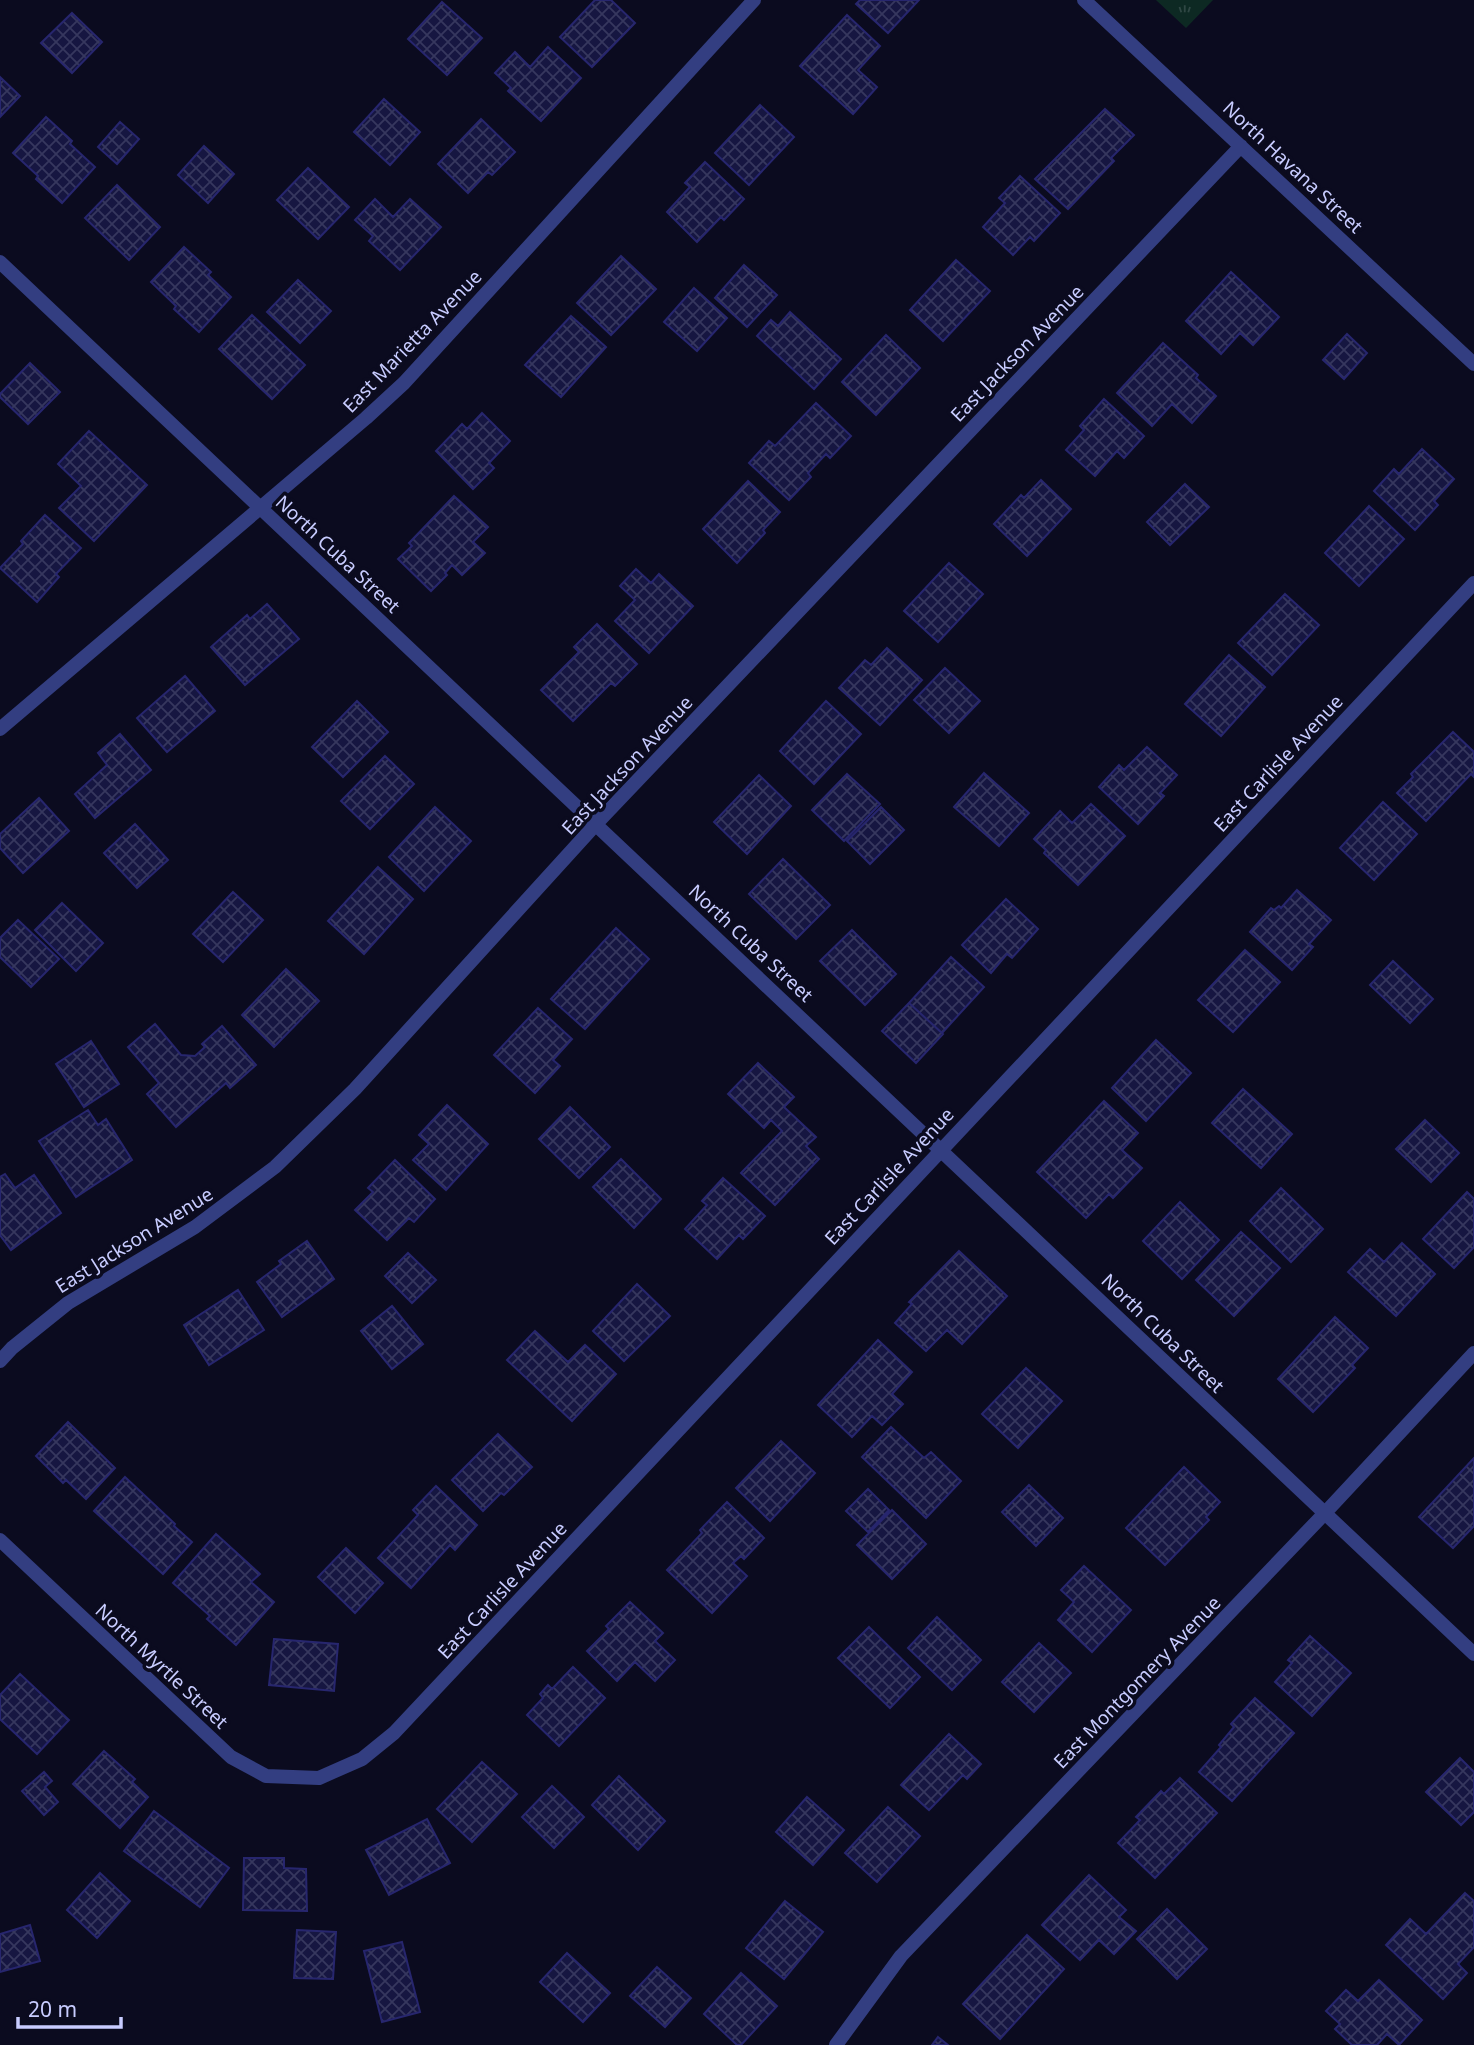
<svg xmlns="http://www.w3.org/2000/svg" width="1474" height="2045" viewBox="0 0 1474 2045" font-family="'Noto Sans',sans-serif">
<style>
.grass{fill:url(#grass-tufts)}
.building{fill:url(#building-cross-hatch);stroke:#27266e;stroke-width:2}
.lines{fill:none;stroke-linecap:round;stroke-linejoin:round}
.street{stroke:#333e81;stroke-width:14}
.labels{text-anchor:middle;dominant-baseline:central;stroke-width:7;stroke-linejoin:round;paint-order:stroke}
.street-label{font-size:19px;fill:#c8ccff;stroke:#0b0b1f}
</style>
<defs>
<pattern id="grass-tufts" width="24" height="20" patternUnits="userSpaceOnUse" patternTransform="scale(1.75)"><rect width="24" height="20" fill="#0d2923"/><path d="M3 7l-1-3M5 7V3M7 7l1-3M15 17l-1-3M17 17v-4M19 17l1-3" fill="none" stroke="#2f4744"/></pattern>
<pattern id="building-cross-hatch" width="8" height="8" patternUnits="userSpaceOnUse" patternTransform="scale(1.75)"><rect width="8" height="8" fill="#161641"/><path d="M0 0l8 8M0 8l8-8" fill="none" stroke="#36375e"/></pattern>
</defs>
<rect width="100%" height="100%" fill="#0b0b1f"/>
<!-- grass -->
<path class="grass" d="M1156,0h57l-27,28z"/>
<!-- building -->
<path class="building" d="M595,0h16l24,23 -43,44 -32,-30z
M860,0h59l-31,33 -32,-29z
M442,2l40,36 -35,37 -39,-36z
M72,13l30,29 -30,31 -31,-30z
M847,15l33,31 -22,24 19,17 -24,27 -53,-48z
M548,47l33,31 -40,43 -33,-30 3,-3 -16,-15 20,-21 15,15z
M0,77l20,19 -20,21z
M384,99l36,33 -30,33 -36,-33z
M760,105l34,32 -45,48 -34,-32z
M1105,109l29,26 -23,23 3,3 -46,48 -33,-30z
M46,117l26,24 -2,3 25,23 -33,36 -26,-24 2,-3 -25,-23z
M481,119l34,33 -23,23 -4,-3 -20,21 -30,-29z
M120,122l19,17 -22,25 -19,-17z
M204,146l30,28 -26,29 -30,-28z
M705,162l39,37 -20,21 -3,-3 -24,25 -30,-30 23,-25 -5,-4z
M308,168l41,39 -31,32 -41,-39z
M1020,176l40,37 -26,28 -4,-4 -17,18 -30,-28 22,-24 -6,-5z
M117,185l43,42 -31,33 -44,-42z
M375,199l18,18 17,-18 31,28 -41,43 -31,-29 4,-5 -18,-16z
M184,247l27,25 -3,3 23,22 -32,35 -25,-23 2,-3 -25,-24z
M621,256l35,33 -45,46 -34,-32z
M956,260l34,31 -47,50 -33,-31z
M744,265l33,30 -30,32 -32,-29z
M1231,272l48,45 -26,28 -13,-12 -19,21 -35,-33z
M298,280l33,31 -31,32 -33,-31z
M694,288l33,30 -30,33 -33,-29z
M790,312l51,47 -27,30 -57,-53 14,-16 7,6z
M252,315l53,50 -33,34 -53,-50z
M571,316l35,31 -45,50 -36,-32z
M1347,334l20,19 -23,26 -21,-19z
M886,335l34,33 -44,47 -34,-33z
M1163,343l35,32 -2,3 20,18 -24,27 -20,-19 -20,22 -35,-33z
M30,363l30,29 -32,32 -28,-27v-3z
M1104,399l40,37 -20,22 -7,-7 -22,25 -29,-26 18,-20 -4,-4z
M816,403l35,33 -21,22 -4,-4 -18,19 3,4 -22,23 -40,-37 20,-22 6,5z
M482,413l28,28 -21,22 5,5 -21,21 -37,-38 26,-27 5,5z
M89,431l58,54 -53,56 -35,-33 22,-22 -23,-22z
M1422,449l32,30 -20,22 4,4 -23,25 -41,-39 20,-22 5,5z
M1041,480l30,29 -44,47 -33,-32 27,-29 3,3z
M748,481l32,31 -17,18 2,3 -28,30 -34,-34z
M1185,484l24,23 -39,38 -23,-23z
M454,496l34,31 -15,15 12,11 -23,22 -10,-10 -7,8 2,2 -16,16 -33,-32 14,-13 -3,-3z
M1369,506l35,33 -45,47 -34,-33z
M45,515l36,33 -25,26 3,3 -22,25 -37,-34 23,-24 -2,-3z
M949,563l34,31 -45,48 -34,-31z
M636,569l15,14 8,-9 34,32 -44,47 -34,-32 20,-21 -15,-14z
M1285,594l34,31 -47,50 -34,-32z
M267,604l32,35 -54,46 -34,-38 36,-32 3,4z
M597,624l40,40 -22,22 -4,-3 -38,38 -32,-31 38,-38 -5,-5z
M887,648l35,32 -42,45 -41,-37 26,-28 6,5z
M1229,655l36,32 -44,49 -36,-32z
M945,668l35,33 -31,32 -35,-33z
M185,676l30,35 -48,41 -30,-34z
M357,701l31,31 -45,45 -31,-30z
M826,701l35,33 -47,50 -34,-33z
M1453,732l21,20v25l-3,-3 -45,47 -29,-28 16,-16 -2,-3z
M120,734l31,36 -56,48 -20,-24 32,-29 -9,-12z
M1147,747l30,28 -17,18 4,3 -26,28 -39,-37 20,-22 5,5z
M385,756l29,28 -44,45 -29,-28z
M984,773l45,40 -30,33 -45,-39z
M847,774l33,30 -36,37 -32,-31z
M759,775l32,31 -44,48 -33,-32z
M39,798l30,33 -46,42 -23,-25v-14z
M1383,802l34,32 -43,46 -34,-32z
M1091,804l34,32 -47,49 -34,-32 2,-3 -12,-11 26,-28 12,12z
M435,807l36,34 -47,50 -35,-34z
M881,807l23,23 -34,34 -23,-23z
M135,824l33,36 -31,28 -33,-35z
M783,859l47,46 -34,34 -47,-45z
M378,867l35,32 -49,55 -36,-33z
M1297,890l34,30 -22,24 4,3 -21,23 -42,-38 21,-24 3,2 5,-4 2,2z
M233,892l30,28 -40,42 -30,-28z
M1006,899l32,30 -26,29 -5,-4 -16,19 -29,-28z
M62,903l41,40 -27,28 -41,-41z
M18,920l41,39 -28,28 -31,-30v-19z
M616,928l33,31 -64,70 -34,-30z
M852,930l44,44 -31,31 -45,-44z
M1245,950l35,32 -47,50 -35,-32z
M951,957l33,30 -42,46 -33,-30z
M1393,961l40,38 -23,24 -40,-38z
M286,969l33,32 -45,46 -32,-32z
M909,1003l34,31 -27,29 -34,-32z
M538,1008l34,31 -19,21 7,6 -25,27 -41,-38z
M155,1024l26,31 14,1 10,-9 -3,-3 20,-18 34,39 -26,23 -4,-5 -50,44 -29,-33 12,-11 -31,-36z
M1156,1040l35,33 -45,48 -34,-33z
M91,1041l28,43 -35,23 -28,-43z
M758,1063l36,34 -10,10 32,30 -10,9 13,13 -44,46 -34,-32 41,-42 -11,-11 -7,8 -36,-34z
M1243,1089l49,45 -31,34 -49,-45z
M1104,1101l34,32 -16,17 20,18 -29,30 -4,-4 -23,24 -49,-46z
M447,1105l41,39 -42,46 -33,-30 16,-16 -10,-9z
M570,1107l40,40 -31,31 -40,-39z
M88,1110l10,15 8,-6 26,41 -56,37 -37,-56z
M1425,1120l34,33 -28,29 -35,-33z
M621,1159l40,40 -27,29 -41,-41z
M395,1160l40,39 -21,23 -5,-4 -22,22 -32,-30 18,-18 -5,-4z
M5,1174l10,14 19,-13 27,38 -50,37 -11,-15v-58z
M723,1178l42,38 -22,23 -4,-4 -22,24 -32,-30 22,-24 -5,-4z
M1281,1188l42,41 -32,33 -41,-41z
M1467,1192l7,7v48l-20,21 -31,-29z
M1180,1202l39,38 -37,39 -39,-38z
M1241,1232l39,36 -46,48 -38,-36z
M307,1241l27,38 -52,38 -25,-35 24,-18 -2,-3z
M1402,1243l33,31 -39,42 -48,-44 22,-23 14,13z
M959,1251l48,45 -45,48 -15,-14 -21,21 -31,-28 17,-19 -3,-2z
M408,1253l28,27 -24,23 -27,-27z
M637,1284l33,32 -46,45 -31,-30z
M238,1290l26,40 -55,35 -25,-40z
M392,1306l31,38 -31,25 -31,-38z
M1335,1317l33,31 -16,17 3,3 -42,44 -35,-33z
M535,1331l33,31 17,-17 31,29 -44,47 -65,-61z
M878,1340l34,32 -20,22 11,10 -21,21 -10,-9 -20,21 -34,-32z
M1026,1368l36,33 -44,47 -36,-34z
M68,1422l47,46 -29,31 -20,-19 -3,3 -27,-27z
M891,1427l33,31 7,-6 30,29 -35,37 -64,-61z
M498,1434l34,33 -28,28 -3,-2 -18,18 -31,-31z
M781,1441l34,32 -45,48 -34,-33z
M1474,1458v68l-21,22 -34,-31z
M1184,1467l36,35 -14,15 3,3 -44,45 -39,-37z
M125,1477l50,47 -1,2 18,16 -29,32 -69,-63z
M1029,1485l34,33 -27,28 -34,-34z
M436,1486l41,39 -22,25 -5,-5 -39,43 -33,-30 40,-43 -5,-5z
M868,1489l21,21 -21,22 -22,-21z
M727,1502l37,36 -20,21 -3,-3 -8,7 14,13 -35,37 -45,-43 35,-37 -2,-3z
M892,1510l34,34 -34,35 -35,-34z
M216,1534l44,40 -9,8 23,20 -38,43 -29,-26 3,-3 -37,-33z
M346,1548l37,35 -28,30 -37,-36z
M1084,1566l47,44 -39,42 -34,-32 16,-18 -13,-12z
M630,1602l33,31 -8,8 20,19 -20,21 -20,-19 -18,19 -30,-30 22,-22 -3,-3z
M937,1617l44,43 -29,30 -44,-42z
M869,1627l51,50 -30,31 -52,-50z
M1310,1636l41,37 -39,43 -37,-34 17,-19 -4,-3z
M274,1639l64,5 -4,47 -65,-6z
M1039,1643l32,30 -37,39 -32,-30z
M573,1667l32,31 -46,48 -32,-31 16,-17 -3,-4 8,-9 4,4z
M20,1674l49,46 -32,34 -37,-35v-24z
M1255,1698l39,35 -62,68 -33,-29 22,-25 -2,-2 15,-18 -3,-3z
M949,1734l32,30 -14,15 -4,-4 -34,35 -28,-25z
M104,1751l31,28 -3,3 16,15 -28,31 -47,-44z
M1460,1758l14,14v40l-13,13 -35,-33z
M482,1762l35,32 -45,48 -35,-33z
M44,1772l8,9 -7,6 13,15 -14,13 -22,-24z
M619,1776l46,45 -27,29 -46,-45z
M1180,1778l37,35 -62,65 -37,-35 22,-23 -4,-3 25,-26 3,3z
M552,1786l32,31 -30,31 -32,-31z
M807,1797l37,33 -31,35 -37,-33z
M888,1807l32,29 -43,46 -32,-29z
M154,1811l75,57 -29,39 -76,-56z
M427,1819l23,44 -61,32 -23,-45z
M244,1858h40v10l22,1 1,42 -64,-1z
M100,1873l30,28 -33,37 -30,-28z
M1089,1875l37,35 -7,7 17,14 -22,23 -15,-14 -19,20 -38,-35z
M1465,1893l9,8v46l-16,17 9,9 -24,26 -57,-54 24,-26 16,15z
M785,1901l38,31 -39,47 -38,-31z
M1167,1909l40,40 -30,30 -40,-40z
M30,1925l10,36 -40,11v-38z
M297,1930l39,2 -3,47 -39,-1z
M1027,1935l37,34 -64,70 -37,-35z
M402,1942l18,70 -38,10 -18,-71z
M567,1953l43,40 -27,29 -43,-40z
M657,1967l34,31 -26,29 -35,-31z
M741,1973l36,33 -36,39h-4l-33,-31z
M1379,1980l43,40 -23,25 -12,-11 -10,11h-25l-17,-16 5,-5 -14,-13 20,-21 12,11z
M938,2037l10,8h-16z"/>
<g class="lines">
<!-- street -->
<path class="street" d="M1084,0l390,364
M0,262l1474,1392
M0,729l366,-311 38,-35 350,-383
M0,1361l12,-13 56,-45 127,-76 80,-60 80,-78 241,-265 645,-678
M0,1540l231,217 35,19 53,2 43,-19 32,-26 1080,-1150
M836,2045l65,-89 423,-442 150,-161"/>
</g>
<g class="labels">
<!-- street labels -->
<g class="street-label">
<text transform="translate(1293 167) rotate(43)">North Havana Street</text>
<text transform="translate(412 341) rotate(-46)">East Marietta Avenue</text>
<text transform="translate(1017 353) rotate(-46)">East Jackson Avenue</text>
<text transform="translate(338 554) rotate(43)">North Cuba Street</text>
<text transform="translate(1278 763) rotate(-47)">East Carlisle Avenue</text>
<text transform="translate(627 765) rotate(-47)">East Jackson Avenue</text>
<text transform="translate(751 943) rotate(43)">North Cuba Street</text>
<text transform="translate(889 1176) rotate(-47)">East Carlisle Avenue</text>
<text transform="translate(134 1240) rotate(-32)">East Jackson Avenue</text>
<text transform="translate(1163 1333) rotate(44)">North Cuba Street</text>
<text transform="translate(502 1590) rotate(-47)">East Carlisle Avenue</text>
<text transform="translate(162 1666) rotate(43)">North Myrtle Street</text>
<text transform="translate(1137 1682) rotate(-46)">East Montgomery Avenue</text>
</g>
</g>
<!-- scale -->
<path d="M18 2017v10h103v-10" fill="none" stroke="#c8ccff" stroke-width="3.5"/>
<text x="28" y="2017" font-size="21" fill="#c8ccff" stroke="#0b0b1f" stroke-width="5" paint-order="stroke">20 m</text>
</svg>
